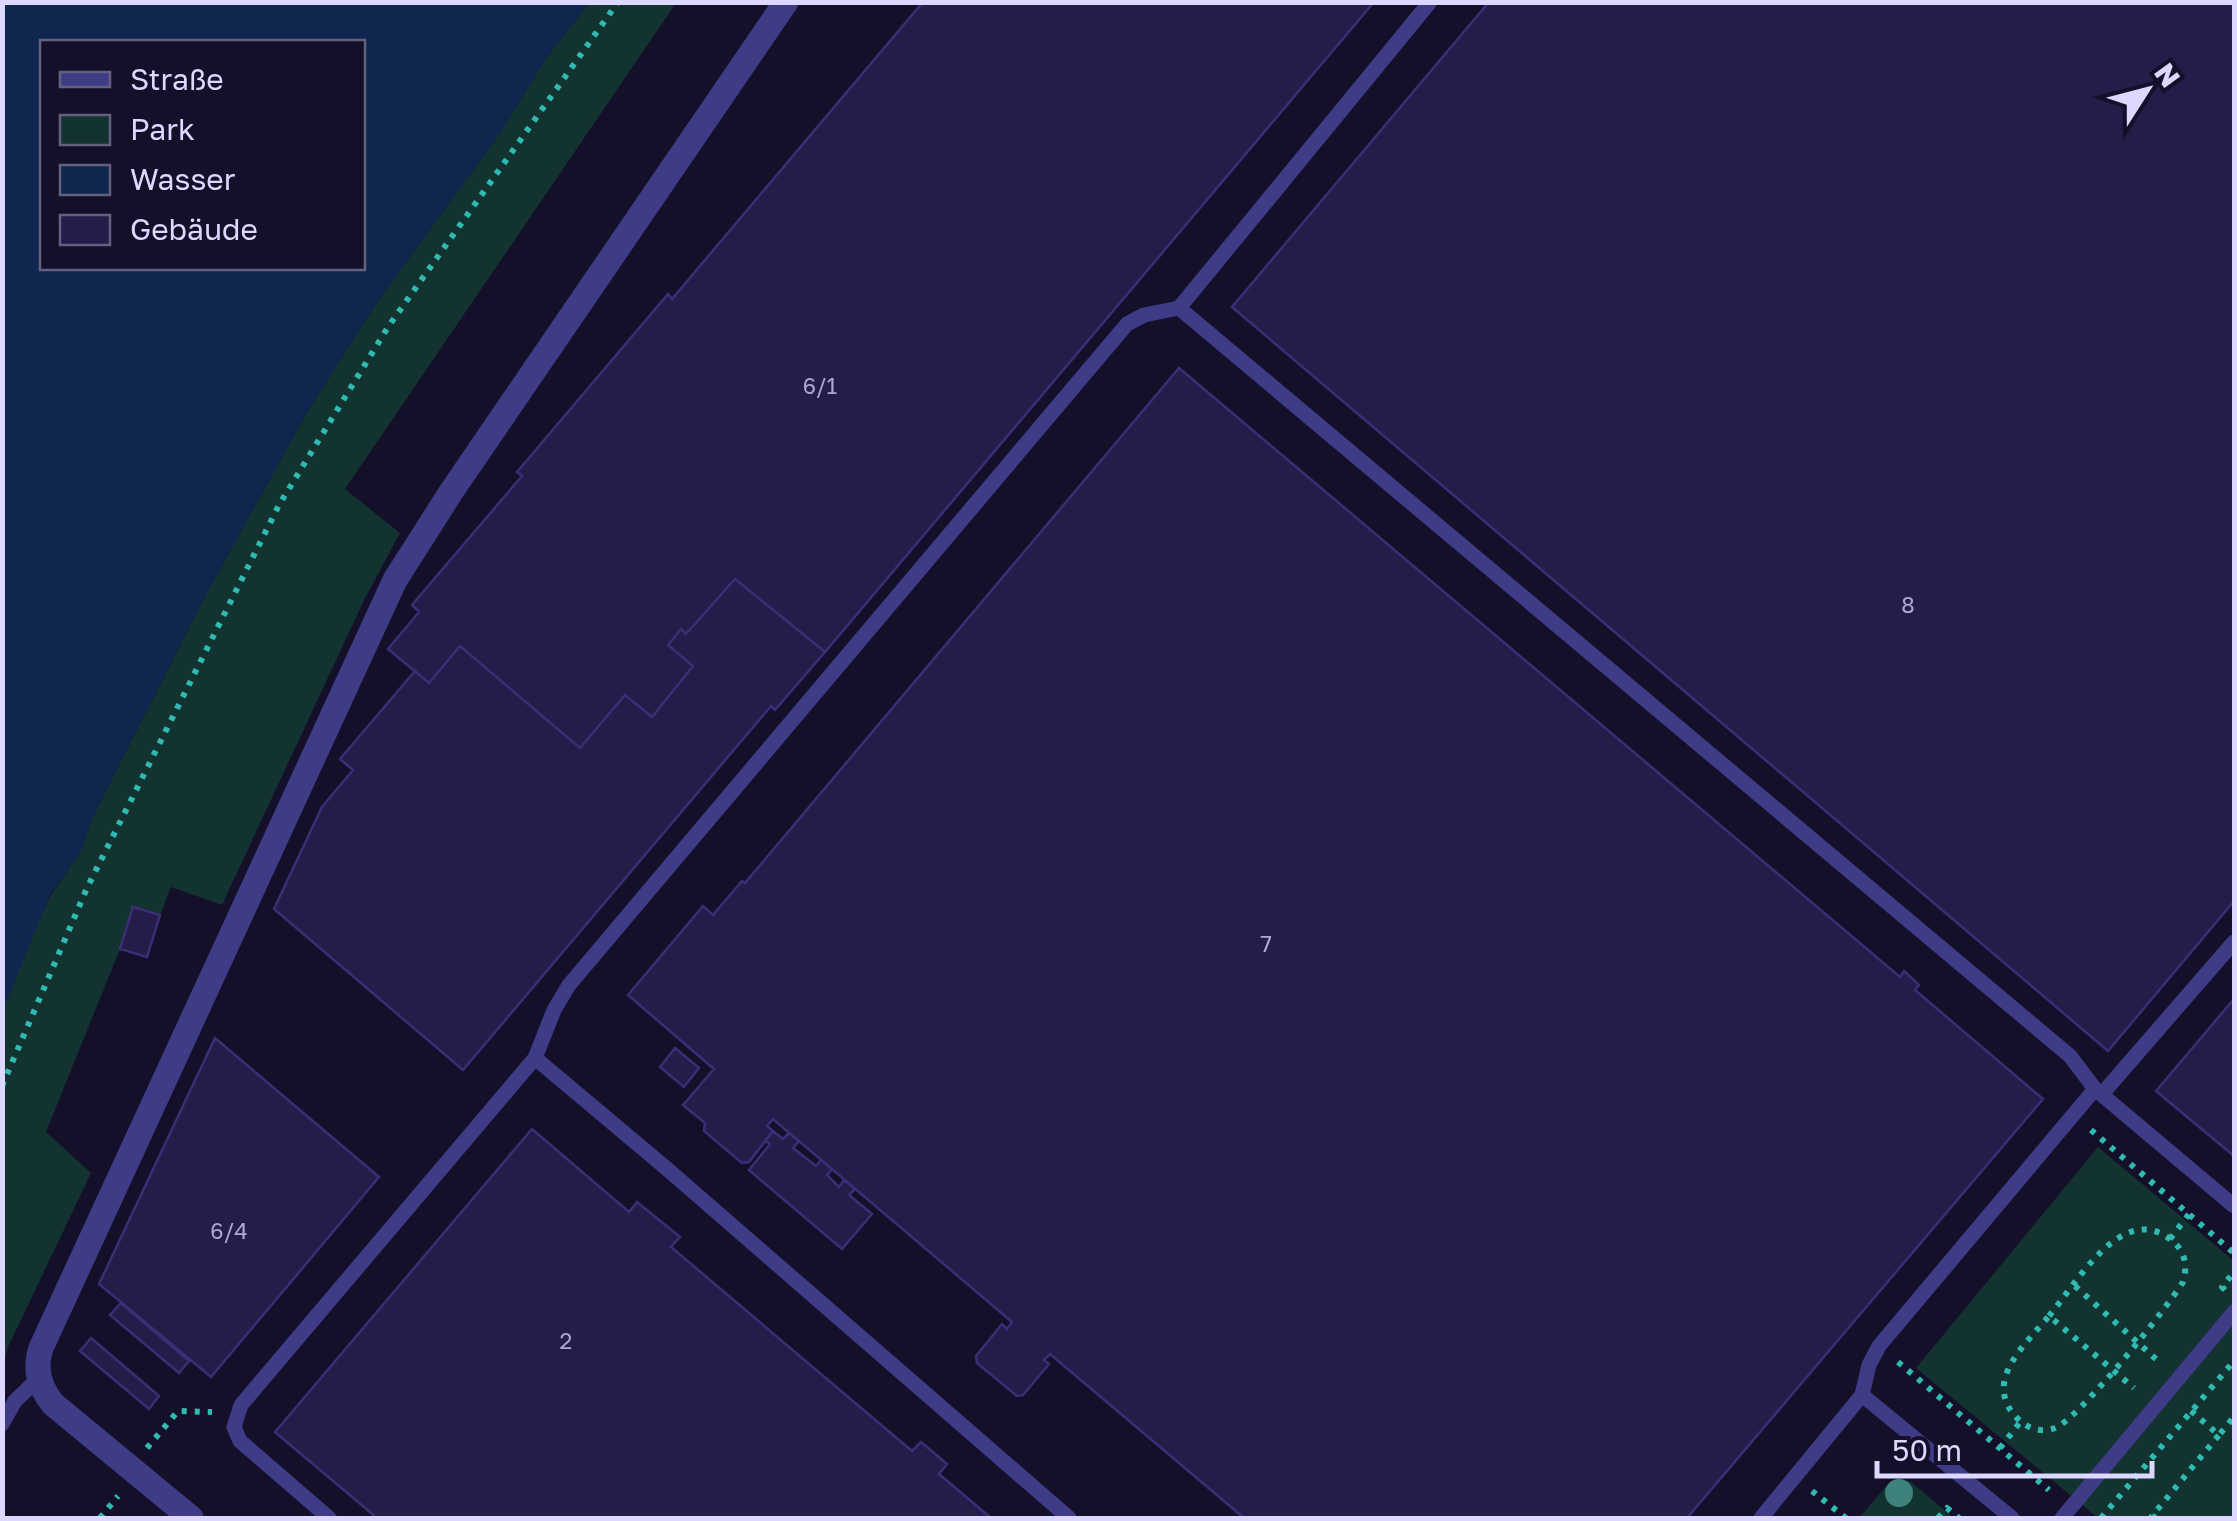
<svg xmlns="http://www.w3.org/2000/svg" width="2237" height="1521" viewBox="0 0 2237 1521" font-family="'Golos Text',sans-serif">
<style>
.green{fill:#133331}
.water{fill:#0f274e;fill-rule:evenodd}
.building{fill:#251c4a;stroke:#3c2e76;stroke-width:2.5}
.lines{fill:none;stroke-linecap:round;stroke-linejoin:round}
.path{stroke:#30bbb2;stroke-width:6;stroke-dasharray:5 8;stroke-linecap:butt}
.service{stroke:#3e3b87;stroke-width:15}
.minor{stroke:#3e3b87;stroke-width:25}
.tree{fill:#3f827c}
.labels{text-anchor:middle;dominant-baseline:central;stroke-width:10;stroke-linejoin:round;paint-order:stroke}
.number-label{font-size:22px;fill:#aea9d2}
</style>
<rect width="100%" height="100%" fill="#141029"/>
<!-- green -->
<path class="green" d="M589,3h87l-331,486 55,44 -35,65 -143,307 -51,-18 -11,28 -27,-8 -13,42 -74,183 45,41 -83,174 -5,21v-358l22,-60 26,-55 29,-43 14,-38 112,-220 101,-182 70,-110 123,-169 46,-75z
M2098,1147l136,114v257h-136l-182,-150z
M1900,1479l11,3 43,36h-95l28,-33z"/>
<!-- water -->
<path class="water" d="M3,2l586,1 -43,55 -46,75 -123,169 -70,110 -101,182 -112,220 -14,39 -30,42 -47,115zM42,42h320v226h-320z"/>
<!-- building -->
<path class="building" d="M923,2h451l-549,650 -90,-73 -49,55 -5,-5 -13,16 25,21 -41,51 -27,-22 -45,53 -120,-102 -31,37 -41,-34 31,-37 -7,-7 110,-129 -5,-4 151,-178 4,5z
M1489,2h745v899l-126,150 -876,-744z
M1179,368l721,609 4,-6 15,14 -4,5 128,109 -356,419h-443l-194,-164 -6,6 5,4 -26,31 -6,1 -40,-33 -1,-7 26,-32 5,5 5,-7 -239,-203 -6,7 6,5 -24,31 -7,1 -38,-32 1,-8 -22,-18 31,-36 -86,-74 75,-89 10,9 29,-34 3,2z
M735,579l90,73 -50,58 -4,-4 -308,364 -189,-161 48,-102 31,-37 -13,-11 75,-88 14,12 31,-37 120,102 45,-53 27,22 41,-51 -25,-21 13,-16 5,5z
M133,907l27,8 -13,42 -27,-8z
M2234,999v157l-78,-65z
M215,1038l164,139 -168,200 -112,-93z
M675,1048l24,20 -15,19 -24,-20z
M532,1129l97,83 8,-10 43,35 -9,10 241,204 9,-9 26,22 -8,10 52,44h-614l-102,-86z
M773,1131l10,8 6,-6 10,8 -6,7 23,18 5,-6 11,9 -5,6 12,12 5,-7 11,9 -6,6 23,19 -30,35 -93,-79 21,-26 -5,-3z
M121,1303l68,58 -10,12 -69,-58z
M91,1338l68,58 -10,13 -69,-58z"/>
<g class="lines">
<!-- path -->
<path class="path" d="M2,1086l85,-198 192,-383 109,-178 230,-325
M2091,1130l143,123
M2170,1239l19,-25
M2075,1286l82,74
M2225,1290l-3,-3 12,-15
M2049,1316c28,-33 72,-114 121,-77 15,11 18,26 13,43 -16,26 -104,137 -128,146 -13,5 -26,1 -36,-8 -39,-37 6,-75 30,-104l85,72
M1898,1362l151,128
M2191,1411l28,24 15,-18
M147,1448l31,-37 34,1
M2000,1448l21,-27
M1812,1491l34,27
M100,1518l18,-22
M1938,1518l9,-10 12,10
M2101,1518l133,-157
M2156,1518l-4,-2 67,-81"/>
<!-- service -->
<path class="service" d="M1179,308l891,748 25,33 139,117
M535,1058l131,110 403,350
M2102,1094l132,-152
M1862,1395l150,123
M2,1424l13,-23 24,-23
M329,1518l-89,-77 -6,-14 7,-22 294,-347 19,-48 15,-25 558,-661 17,-9 35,-7 251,-306
M1761,1518l101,-123 7,-30 10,-19 216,-257
M2062,1518l172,-206"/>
<!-- minor -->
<path class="minor" d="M191,1518l-138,-114c-14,-17 -19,-35 -12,-56l354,-768 56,-88 335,-490"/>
</g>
<!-- trees -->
<circle class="tree" cx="1899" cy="1493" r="14"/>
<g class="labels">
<!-- number labels -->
<g class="number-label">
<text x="820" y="385">6/1</text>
<text x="1908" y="604">8</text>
<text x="1266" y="943">7</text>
<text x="229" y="1230">6/4</text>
<text x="566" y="1340">2</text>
</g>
</g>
<!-- border -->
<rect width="2237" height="1521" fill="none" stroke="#dcd8ff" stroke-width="10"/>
<!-- legend -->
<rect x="40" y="40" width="325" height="230" fill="#141029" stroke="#64607f" stroke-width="2.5"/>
<rect x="60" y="72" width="50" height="15" fill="#3e3b87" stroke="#64607f" stroke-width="2.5"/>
<text x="130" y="90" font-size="30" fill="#dcd8ff">Straße</text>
<rect x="60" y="115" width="50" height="30" fill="#133331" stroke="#64607f" stroke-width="2.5"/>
<text x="130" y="140" font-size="30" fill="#dcd8ff">Park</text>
<rect x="60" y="165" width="50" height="30" fill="#0f274e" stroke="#64607f" stroke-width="2.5"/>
<text x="130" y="190" font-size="30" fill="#dcd8ff">Wasser</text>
<rect x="60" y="215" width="50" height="30" fill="#251c4a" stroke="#64607f" stroke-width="2.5"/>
<text x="130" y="240" font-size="30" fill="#dcd8ff">Gebäude</text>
<!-- north arrow -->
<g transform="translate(2147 90) rotate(54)" stroke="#141029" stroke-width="8" paint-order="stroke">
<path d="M0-8L18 38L0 25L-18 38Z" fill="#dcd8ff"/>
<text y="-15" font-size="28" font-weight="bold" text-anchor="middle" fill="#dcd8ff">N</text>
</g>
<!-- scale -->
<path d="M1877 1461v15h275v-15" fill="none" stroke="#dcd8ff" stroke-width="5"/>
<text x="1892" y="1461" font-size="30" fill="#dcd8ff" stroke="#141029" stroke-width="8" paint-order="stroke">50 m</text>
</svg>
